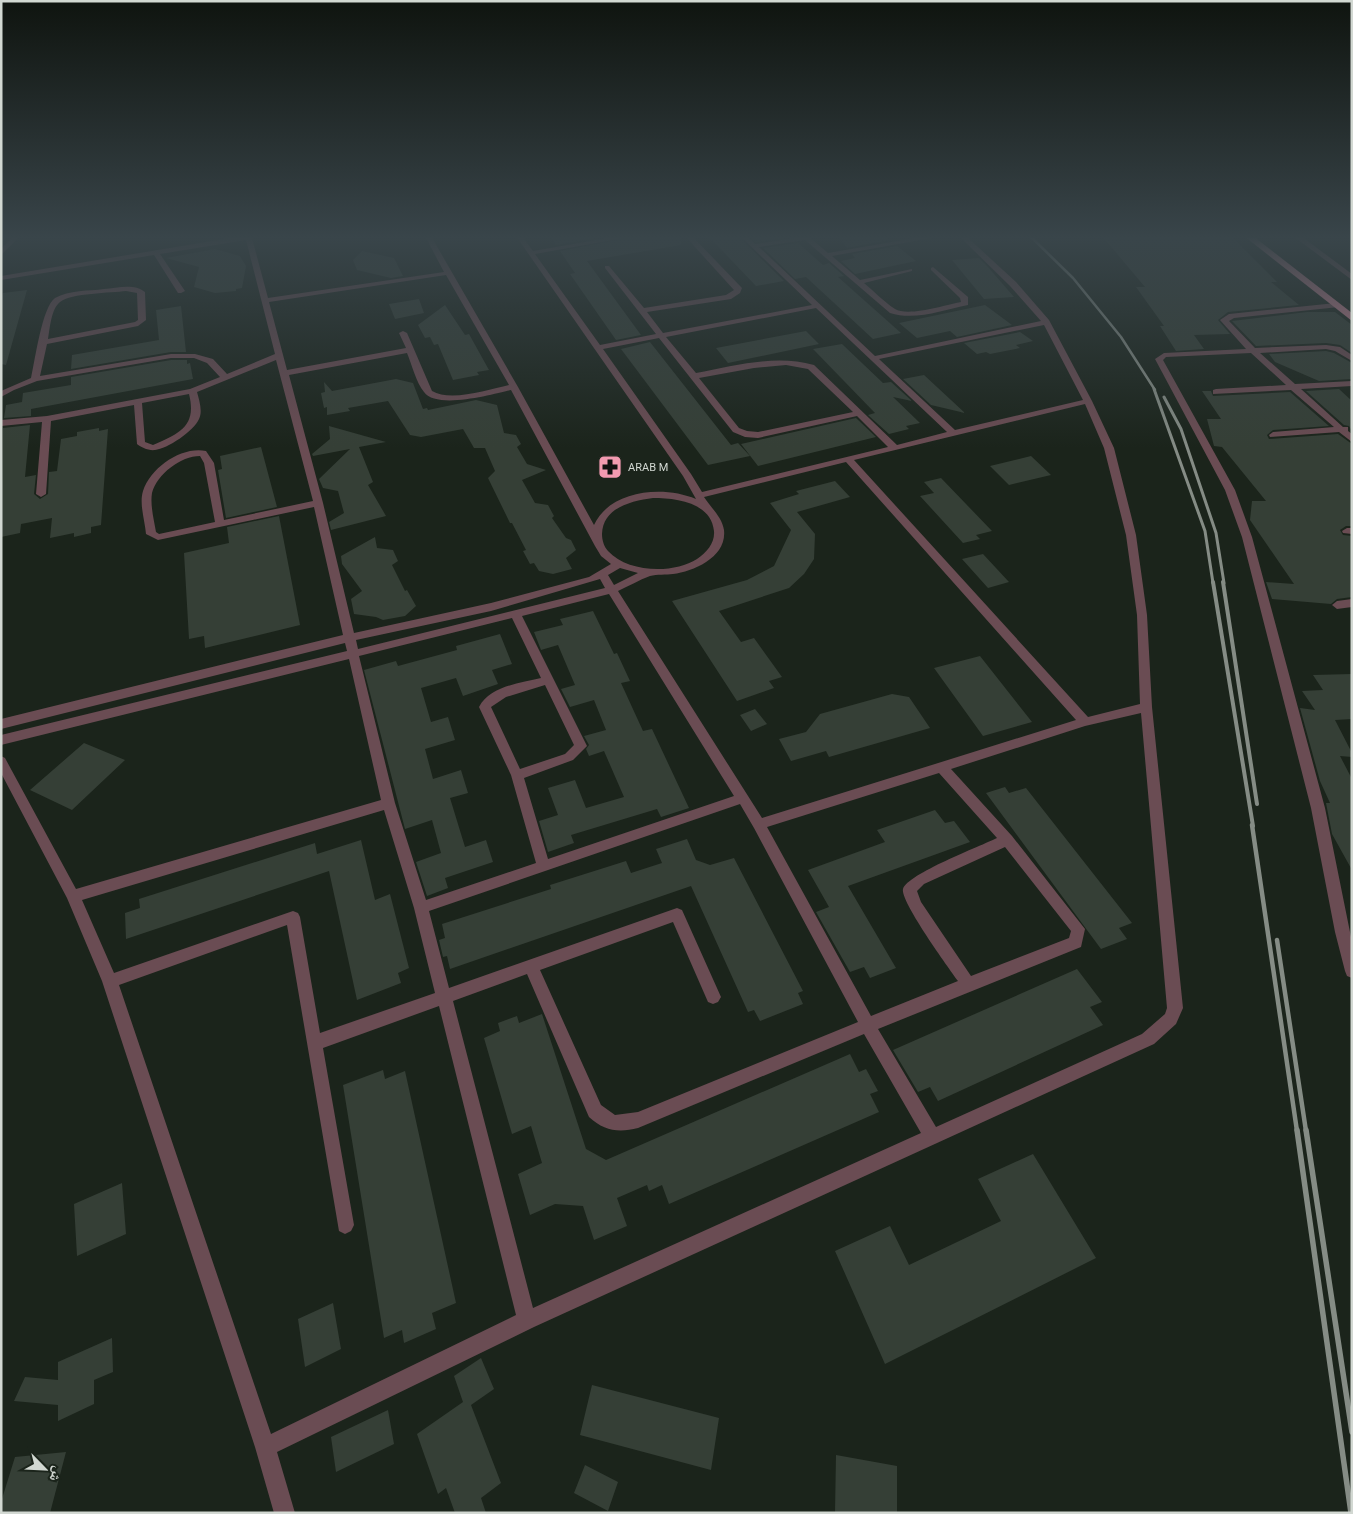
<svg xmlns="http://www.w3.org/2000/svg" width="1353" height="1514" viewBox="0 0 1353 1514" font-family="Roboto,'Noto Naskh Arabic',sans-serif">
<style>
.building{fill:#353f36}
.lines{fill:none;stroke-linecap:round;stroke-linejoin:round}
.minor{fill:#6a4c53;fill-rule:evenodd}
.highway{fill:#d08698;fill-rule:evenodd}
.rail-far4{stroke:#858c85;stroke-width:2.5}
.rail-far3{stroke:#858c85;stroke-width:3}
.rail-far2{stroke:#858c85;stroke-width:4}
.rail-far1{stroke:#858c85;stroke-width:4.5}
.rail{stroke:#858c85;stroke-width:5.5}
.labels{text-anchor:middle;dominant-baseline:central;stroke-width:4;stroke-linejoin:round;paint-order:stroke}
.far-poi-label{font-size:11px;fill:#d2d8d2;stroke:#1b241b;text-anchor:start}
</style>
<rect width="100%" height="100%" fill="#1b241b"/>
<!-- building -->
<path class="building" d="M550,236h57l-51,9z
M637,236h44v9l-94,16 54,74 -25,5 -46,-66 5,-1 -15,-22z
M708,236h30l46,45 -28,5z
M750,236h41v1l-35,5z
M838,236h45l6,4 -42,8z
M1102,236h129l46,46h-6l28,23 -71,7 -10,8 12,14 -36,1 10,14 -28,2 -16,-25h4l-28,-39h9z
M798,243l25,22 6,-2 15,13 -6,1 63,56 -28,6 -67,-62 -11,2 -32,-31z
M897,246l19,15 -61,13 -14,-13 14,-3 -3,-4z
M215,249l25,7 6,10 -4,22 -6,1v2l-21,2 -21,-6 5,-20 -33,-9z
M362,251l32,7 9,18 -12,2 -34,-8 -4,-10z
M979,258l9,9 26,30 -30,2 -32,-39z
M27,290l-21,75 -5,-1v-65l2,-6z
M419,299l5,14 -29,6 -6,-15z
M445,305l20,30 4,-1 20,36 -12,2 2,3 -26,5 -15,-36 -4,1 -4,-8 -5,1 -7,-13z
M985,305l27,20 -55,12 -7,-6 -33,7 -18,-15z
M181,306l5,46h-15l-100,17 1,-14 87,-15 -3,-30z
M1307,312h28l17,13v28l-12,-8 -14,-2 -70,3 -24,-25z
M806,331l13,13 -91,19 -12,-15z
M1020,332l13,9 -17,4 4,3 -30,6 -4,-2 -9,2 -13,-11z
M650,342l81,103 7,-2 12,13 -42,9 -87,-116z
M842,344l41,39 8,-1 21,19 -19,-4 27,26 -14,3 3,3 -20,5 -21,-19 7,-2 -62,-64z
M1326,351l8,2 18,10v16l-33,2 -44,-19 -6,-8z
M171,360h16v4l3,-1 3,16 -162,30v7l-27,2 2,-13 16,-3 1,-9 48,-8v-8z
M924,375l41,38 -34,-8 -28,-26z
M396,379l17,4 10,26 4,-1 1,2 48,-10 21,5 7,28 12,2 5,9 -4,3 10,17 19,6 -24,10 13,23 13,2 6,11 -2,2 14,20 5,2 5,10 -10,8 6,11 -19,5 -14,-3 -5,-8 -4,1 -7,-13 3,-1 -14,-27h-2l-22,-45 7,-7 -10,-23h-11l-11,-19 -42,8 -11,-2 -22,-34 -40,7 2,3 -23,4v-8l-3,1 -3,-15 4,-1 -1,-10 8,9z
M1339,389l13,12v30l-3,-5 -5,-1 -38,-34z
M1202,391h9l2,5 77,-4 39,34 -56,4 -6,5 2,4 69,-5 14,10v82h-6l-6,4 3,5 9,1v61l-15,2 -6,5 -59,-5 -6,-17 28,2 -44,-64 2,-19h14l-44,-54 -8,-1 -7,-27h14z
M856,418l20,19 -118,29 -17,-22z
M30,425l-5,52 11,-2 -2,19 6,5 8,-5 1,-22 8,-1 4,-32 16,-3v-4l22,-4v3l9,-2 -7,96 -10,2v6l-17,4v-4l-24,5 2,-20 -31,6 -1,9 -19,4 2,-109z
M329,426l57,16 -27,5 14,35 -5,3 18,31 -55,14 -2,-8 15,-9 -6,-22 -15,-3 -4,-9 31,-30 -37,7 -1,-2 18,-15z
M261,447l16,60 -51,11 -8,-48 4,-1 -2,-13z
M1031,456l20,19 -42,10 -19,-19z
M941,478l51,53 -16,4 4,4 -17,4 -43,-47 14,-3 -10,-11z
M835,481l15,16 -53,15 18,22 -1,25 -10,15 -15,14 -70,23 22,31 13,-4 28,39 -13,4 5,7 -37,13 -65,-100 75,-21 27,-14 17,-36 -21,-27 29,-9 -3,-3z
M279,516l21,109 -95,23 -1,-12 -15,3 -5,-86 45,-10 -2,-16z
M375,537l2,11 16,2 5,11 -6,4 13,26 2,-1 9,16 -11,10 -22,4 -7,-3 -22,-3 -3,-15 11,-8 -20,-27 -1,-8z
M983,554l26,28 -21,6 -26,-29z
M593,611l21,43 3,-1 13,28 -9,2 22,48 9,-2 37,79 -28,9 -4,-8 -86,26 3,8 -26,9 -9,-31 19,-6 -10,-27 27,-8 11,28 38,-11 -20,-46 -15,5 -3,-7 3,-4 -5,-9 22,-6 -12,-30 -24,7 -9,-18 14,-4 -17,-40 -17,5 -7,-18 29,-7 -3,-6z
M500,634l12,30 -20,6 6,14 -35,12 -7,-18 -35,10 10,34 17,-5 7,23 -30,9 8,30 28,-9 7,23 -18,5 15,49 21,-7 7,22 -48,16 3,10 -21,8 -11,-34 25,-9 -9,-33 -27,9 -41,-159 32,-9 2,5 59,-16 -1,-4z
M980,656l52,66 -49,14 -49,-68z
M1352,674v45l-17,1 17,33v4l-12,-1 12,23v91l-20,-36 -6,-31h4l-10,-22 -20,-73 15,2 -13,-19 21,-1 -10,-15z
M892,694l17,3 21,31 -101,29 -3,-6 -35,10 -12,-22 27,-7 14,-18z
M755,709l12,15 -16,7 -11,-16z
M84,743l41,17 -53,50 -42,-20z
M1005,787l4,6 17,-5 106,135 -13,5 8,11 -26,10 -115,-156z
M935,810l10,13 9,-2 16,21 -122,44 48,82 -26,10 -6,-11 -14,5 -34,-60 13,-5 -21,-37 77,-28 -8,-12z
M687,839l9,21 14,5 24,-7 69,133 -5,2 5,11 -43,17 -6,-11 -6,2 -57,-126 -241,83 -3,-13 -4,1 -4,-17 6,-2 -3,-14 109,-35 -1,-4 76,-24 5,12 31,-10 -6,-14z
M361,840l14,60 15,-6 19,74 -11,5 3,10 -44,17 -28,-129 -203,68 -1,-26 15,-5 -1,-9 176,-56 2,11z
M1077,969l25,33 -12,5 13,18 -165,76 -8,-14 -12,5 -25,-42z
M542,1014l44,135 20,11 244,-106 9,18 7,-3 12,22 -8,3 9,18 -210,92 -7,-19 -13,6 -2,-6 -30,13 10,28 -33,14 -11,-34 -28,-2 -25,11 -12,-41 24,-11 -11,-37 -19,8 -28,-96 16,-7 -2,-8 19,-7 2,7z
M383,1070l2,9 20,-8 51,232 -24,10 4,16 -32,14 -2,-13 -18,8 -41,-253z
M1033,1154l63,104 -211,106 -50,-113 55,-25 19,39 92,-44 -23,-42z
M122,1183l4,51 -49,22 -3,-52z
M333,1303l8,46 -36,18 -7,-48z
M112,1338l1,34 -19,8v24l-36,17v-16l-44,-4 11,-24 33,3v-18z
M481,1358l13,31 -23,16 30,78 -20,15 5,15h-31l-9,-25 -8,6 -21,-60 46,-32 -9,-26z
M592,1385l127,33 -8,52 -131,-35z
M388,1410l6,34 -58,28 -5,-35z
M66,1452l-16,61h-49v-11l14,-45z
M836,1455l61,11v47h-62z
M585,1465l33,17 -10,29 -34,-18z"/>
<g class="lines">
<!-- minor -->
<path class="minor" d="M1,236h7l-7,6z
M13,236h7l-19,19v-6z
M242,236h16l-6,2 16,60 176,-26 -19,-36h6l87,151 76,138c16,-35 69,-40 102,-26l-13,-23 -167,-240h6l11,15 86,-15h16l-100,18 65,91 56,-11 -51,-66v-2h4l35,42 82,-13 8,-5 -49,-54h7l50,52 -2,5 -9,6 -84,13 16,21 149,-28 -72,-69h7l8,8 53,-8 20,17 98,-17h16l-110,20 28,24 52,-11v2l-48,12c10,8 20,19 31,26 13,8 50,-4 66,-7l-1,-4 -29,-28v-2l2,-1 35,30v8c-25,5 -53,16 -78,8l-85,-73 -46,7 116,109 166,-35 -31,-35 -51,-50h7l50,46 33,38 43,81 22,47 22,87 11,80 5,92 31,301 -7,16 -22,20 -620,283 -257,125 18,61h-21l-19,-66 -153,-466 -35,-83 -66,-125v-17l4,2 71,131 305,-89 -32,-141 -348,86v-10l346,-84 -2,-8 -344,86v-10l342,-84 -29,-128 -156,33 -12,-6c-1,-13 -7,-30 -3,-43 8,-24 39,-45 63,-40l8,12 10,57 89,-19 -37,-141 -79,32c2,8 6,19 2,27 -5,12 -32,30 -44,31 -6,1 -15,-3 -18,-6l-3,-39 -83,16 -5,73 -5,3 -5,-3 6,-72 -41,4v-6l46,-4 143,-27 30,-12 -13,-14 -13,-5h-23l-134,23 -23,9 -13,7v-6l30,-13c4,-17 11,-71 24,-80 14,-8 34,-7 49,-9 13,-1 30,-6 41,3l1,28 -8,6 -91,18 -7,32 131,-22h24l18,5 14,15 48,-20 -29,-114 -86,14 25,37 -4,2h-3l-24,-38 -153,25v-4zM446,275l63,110c-21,5 -59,17 -77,6l-25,-58 -4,-2 -4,2 7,15 -119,22 -18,-68zM126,291l11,2 1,27 -3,2 -87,17c2,-11 3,-30 12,-37 11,-9 51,-9 66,-11zM816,308l131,124 -50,13 -83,-80c-39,-11 -80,1 -118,8l-30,-36zM1044,325l39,75 -128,30 -76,-71zM659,338l74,94 12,5 13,1 99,-22 31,31 -186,45 -11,-18 -88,-125zM407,353c5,12 9,29 17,39 13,18 69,2 87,-2l84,156 6,10 10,8 -22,13 -98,26 -137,30 -31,-130 -34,-128zM786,365l22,4 45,43 -95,20 -11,-1 -8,-3 -40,-50 55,-10zM189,394c8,32 -9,39 -36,51l-8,-3 -3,-39zM1085,404l19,44 22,87 11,80 3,89 -52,13 -234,-257zM200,456l4,7 11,59 -56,12 -3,-2c-2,-12 -6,-27 -4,-39 5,-19 29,-37 48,-37zM846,462l230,258 -314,98 -144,-227c11,-5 21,-11 32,-15 7,-2 16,-1 23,-2 21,-3 54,-17 51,-44 -2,-13 -13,-22 -20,-33zM653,498c22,0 58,4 61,33 1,12 -7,21 -17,28 -23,15 -69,14 -89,-8 -4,-4 -6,-11 -6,-17 1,-27 30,-33 51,-36zM620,568l18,5 -24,12 -6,-10zM600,579l5,9 -247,61 -2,-9 135,-29zM609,594l125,202 -186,63 -24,-81 49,-18 14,-14 -65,-130zM512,618l29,60c-21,5 -51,8 -62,29l32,68 25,88 -110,37 -31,-97 -36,-147zM545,685l29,60 -9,9 -45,15 -29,-62 15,-10zM1141,713l26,295 -2,6 -23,20 -206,93 -58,-98 203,-82 4,-18 -73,-93 -61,-67 134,-43zM939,773l58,65c-16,8 -90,36 -94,51 -3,12 45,78 55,92l-87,35 -104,-189zM740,804l14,24 104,194 -220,90 -23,3 -14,-10 -61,-135 133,-48 35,80 5,2 5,-2 3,-5 -39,-87 -5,-2 -228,80 -20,-77zM384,810l30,98 21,85 -115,40 -20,-116 -2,-4 -5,-2 -179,62 -32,-73zM1005,847l66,84 -2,7 -98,38 -50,-74 -4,-11 7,-7zM287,925l52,306 6,3 6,-3 3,-6 -31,-177 116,-42 77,309 -245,119 -152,-449zM527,974l62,143c15,14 30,16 49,11l226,-94 57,99 -388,175 -80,-307z
M1293,236h8l51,38v6z
M1336,303l4,2 -1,2 -105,11 -5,3 26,27 71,-3 14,2 12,8v6l-17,-10 -9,-2 -66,4 35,31 57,-3v5l-51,3 42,38h5v4l4,3v8l-13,-10 -69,5 -1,-2 4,-3 61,-5 -43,-37 -78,4v-4l3,-1 70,-4 -35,-32 -85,4 -3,3 72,130 17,47 73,271 27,134v36l-5,-2 -2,-5 -10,-39 -24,-124 -69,-271 -17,-47 -70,-131 9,-6 82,-4 -26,-29 9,-6z
M1347,528h5v6l-9,-1 -1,-2z
M1352,599v8l-15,2 -5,-4 5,-4z"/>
<!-- highway -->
<path class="highway" d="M1244,236h9l99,77v8z"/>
<!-- rail-far4 -->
<path class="rail-far4" d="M1030,236l43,42 48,59 34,53"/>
<!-- rail-far3 -->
<path class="rail-far3" d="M1154,389l51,142 8,52
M1164,397l17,32 35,104 8,50"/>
<!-- rail-far2 -->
<path class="rail-far2" d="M1213,582l40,244
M1223,582l34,222"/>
<!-- rail-far1 -->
<path class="rail-far1" d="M1252,825l45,306
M1277,940l29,191"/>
<!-- rail -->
<path class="rail" d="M1297,1130l54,383
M1306,1130l46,302"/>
</g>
<!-- sky -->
<linearGradient id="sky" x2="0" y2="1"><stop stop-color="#0f140f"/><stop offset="0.53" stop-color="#39454a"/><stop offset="1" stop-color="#39454a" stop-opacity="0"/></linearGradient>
<rect width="1353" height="448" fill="url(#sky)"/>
<!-- icons -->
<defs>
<g id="pharmacy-square" transform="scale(1.25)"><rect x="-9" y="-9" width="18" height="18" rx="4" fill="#f29ab0" stroke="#1b241b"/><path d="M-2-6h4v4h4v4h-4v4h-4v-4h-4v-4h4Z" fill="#111"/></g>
</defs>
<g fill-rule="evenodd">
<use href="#pharmacy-square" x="610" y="467"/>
</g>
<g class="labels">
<!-- far-poi labels -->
<g class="far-poi-label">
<text x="628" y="467">ARAB M</text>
</g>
</g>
<!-- border -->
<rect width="1353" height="1514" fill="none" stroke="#d2d8d2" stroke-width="5"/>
<!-- north arrow -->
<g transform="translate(45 1469) rotate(114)" stroke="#1b241b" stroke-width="4" paint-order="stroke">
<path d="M0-4L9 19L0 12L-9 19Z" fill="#d2d8d2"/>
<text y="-8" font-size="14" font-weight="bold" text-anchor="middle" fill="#d2d8d2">ش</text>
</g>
</svg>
